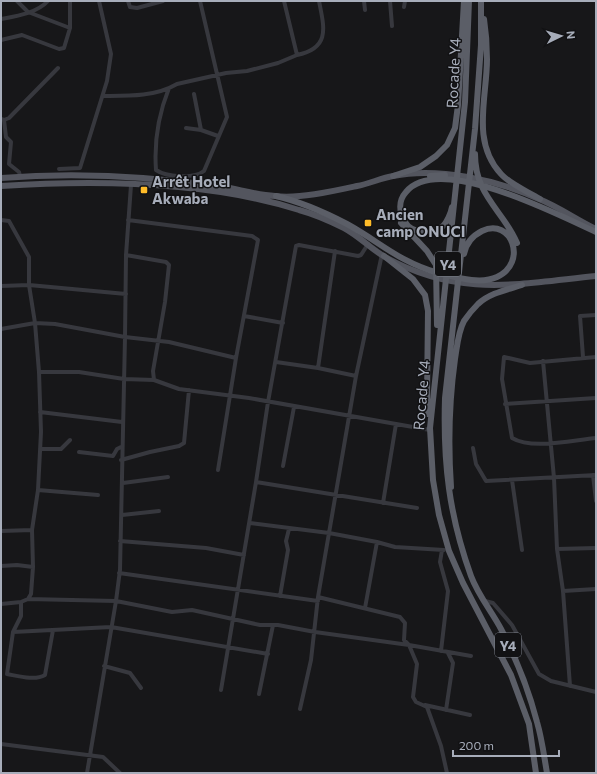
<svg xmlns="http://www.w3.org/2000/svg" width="597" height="774" viewBox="0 0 597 774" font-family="Commissioner,sans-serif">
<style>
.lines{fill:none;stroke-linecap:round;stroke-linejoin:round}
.minor{stroke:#37383e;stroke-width:4}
.primary{stroke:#53555e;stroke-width:6}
.trunk{stroke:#5b5e67;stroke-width:6}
.poi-dot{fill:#ffbc29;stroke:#121214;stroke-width:1.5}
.labels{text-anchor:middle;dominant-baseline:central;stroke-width:3;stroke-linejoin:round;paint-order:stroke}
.shield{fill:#121214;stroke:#7a7e88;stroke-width:1}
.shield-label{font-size:14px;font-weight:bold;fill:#a7adba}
.street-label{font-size:15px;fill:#a7adba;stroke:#121214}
.poi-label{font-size:15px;font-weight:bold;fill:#a7adba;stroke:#121214;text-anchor:start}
</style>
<rect width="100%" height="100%" fill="#171719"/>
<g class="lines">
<!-- minor -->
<path class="minor" d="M70,1v27
M128,1l2,6 7,1 26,-7
M364,1l1,9
M390,1l2,25
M404,7l1,-6
M1,19c16,-3 36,-6 47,-18
M1,40l21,-5 37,14 5,-1 6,-20 -42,-16 -11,-11
M297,55c34,-7 27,-28 22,-54
M169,88c-10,25 -15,55 -13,82 10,7 38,9 48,1l23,-54 -27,-116
M194,94l7,36 17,6
M103,96c24,0 52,1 74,-12l49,-11 21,-2 31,-8 19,-8 -13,-54
M1,119l3,1 2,17 5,5 -2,22 10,8 1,4
M4,120l5,-2 49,-50
M186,128l15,2
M59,169l21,-1 27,-87 4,-27 -12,-53
M131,185l-5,70 -1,82 44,5 67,16
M1,220l8,1 20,36v28l6,38 4,49 2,60 -3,58 -6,40 1,37 -2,27 -3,5 -7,3 -20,2
M128,220l124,16 6,4 -22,118 -18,112
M368,244l-7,11 -3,1 -59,-11 -3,1 -28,156 -12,80 161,26
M126,255l40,7 3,3 -4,37 -12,69 1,9 25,9 70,9 181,32
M1,286l28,-1 97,9
M244,316l39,7
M1,329l34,-6 20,1 70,13 -5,233 -4,31 -29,172
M583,357l-3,-41 16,-1
M596,357l-66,6 -26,-6 -2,22 10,59c20,12 61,2 84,0
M543,361l11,117 3,71 6,42 7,95
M276,362l42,6 17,-117
M318,368l38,8
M39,372h40l45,7 30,1
M505,404l91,-6
M40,412l82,10
M473,448l3,16 10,17 110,-6
M40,449h21l9,-9
M79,452l34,4 4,-7 4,-2
M121,460l29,-8 29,-6 5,-3 5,-53
M283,466l11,-59
M593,475l3,26
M512,480l10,70
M123,483l45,-6
M38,490l60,5
M383,503l13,-79
M122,515l37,-4
M250,523l79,10 48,9 -12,66
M1,531l31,-1
M120,541l86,7 38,7
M377,542l18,5 49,3
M557,549l39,-1
M1,566l16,-1 16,2
M119,573l199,28
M563,591l33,-2
M280,596l8,-46 -2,-9 3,-12
M318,597l82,20 5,6 -1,17 5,5 62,11
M28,599l88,2 56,11 20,-2 68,15h18l37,7 94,13 8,19 -4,33 3,5 11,5 14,39 6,27
M485,601l8,2 19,22 27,49 12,7 45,11
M21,602v14l-8,16 -6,42c11,2 28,7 38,1l8,-45
M13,632l98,-5 157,27
M441,651l7,-60 -8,-29 2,-12
M104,666l26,7 11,15
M221,690l35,-208
M259,694l14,-69
M425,705l45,10
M300,709l11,-49 7,-63 38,-221 26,-122
M446,710l7,-47 -5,-10
M1,744l102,13 17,16"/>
<!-- primary -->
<path class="primary" d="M1,178c75,-6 149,-2 223,9 17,3 34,8 51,9 24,3 59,-5 82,-10 12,-2 24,-8 36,-10 46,-9 104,4 146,23 20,8 38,21 57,30
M1,186c94,-6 207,-5 298,24 15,4 31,11 45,18 15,8 27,21 41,29 74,41 132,27 211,19"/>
<!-- trunk -->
<path class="trunk" d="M469,1l-4,101 -35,326 3,52 6,35 10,36 14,32 48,92 18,49 7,49
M481,1v44l-6,84 -30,269c-2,65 4,117 26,178 7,19 21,36 30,53 15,29 28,62 36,93 5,17 7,34 10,51
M484,19c2,13 3,27 3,40 0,39 -16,83 14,115 10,11 26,17 39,25
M475,154c0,42 28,56 42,89
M393,176l27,-9 16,-11 11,-11 8,-17 3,-23 6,-104
M430,176l15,-1
M276,196c26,6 48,16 71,28 33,18 52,38 91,49 17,4 42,12 59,4 31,-14 15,-60 -15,-46 -10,5 -16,12 -18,23
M452,207c-1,6 -5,15 -9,19 -10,9 -31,8 -38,-4 -6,-10 -7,-21 1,-30 33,-40 154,24 190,40
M401,223l26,28 9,14 1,60
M384,256l29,23 12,16 3,16 -1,87 1,16
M451,487c-3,-43 -2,-85 4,-128 2,-12 3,-27 9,-38 4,-6 9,-12 14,-17 12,-11 28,-14 44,-19"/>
</g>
<!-- markers -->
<g class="poi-dot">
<rect x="140" y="186" width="8" height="8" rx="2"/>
<rect x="364" y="219" width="8" height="8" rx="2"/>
</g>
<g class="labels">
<!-- shield labels -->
<g class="shield">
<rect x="435" y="252" width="26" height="24" rx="3"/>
<rect x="495" y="633" width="26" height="24" rx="3"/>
</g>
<g class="shield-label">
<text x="448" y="264">Y4</text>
<text x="508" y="645">Y4</text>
</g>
<!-- street labels -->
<g class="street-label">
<text transform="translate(453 73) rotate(-87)">Rocade Y4</text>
<text transform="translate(421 395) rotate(-85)">Rocade Y4</text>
</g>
<!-- poi labels -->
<g class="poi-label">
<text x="152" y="181">Arrêt Hotel<tspan x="152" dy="17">Akwaba</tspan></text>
<text x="376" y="214">Ancien<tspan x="376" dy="17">camp ONUCI</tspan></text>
</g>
</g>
<!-- border -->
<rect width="597" height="774" fill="none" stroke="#a7adba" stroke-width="4"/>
<!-- north arrow -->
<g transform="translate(561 36) rotate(85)" stroke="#121214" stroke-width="3" paint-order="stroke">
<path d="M0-3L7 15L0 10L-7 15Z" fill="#a7adba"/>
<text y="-6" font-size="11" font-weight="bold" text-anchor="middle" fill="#a7adba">N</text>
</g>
<!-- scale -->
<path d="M453 750v6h106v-6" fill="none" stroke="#a7adba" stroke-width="2"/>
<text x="459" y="750" font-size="12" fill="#a7adba" stroke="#121214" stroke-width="3" paint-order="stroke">200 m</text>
</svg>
